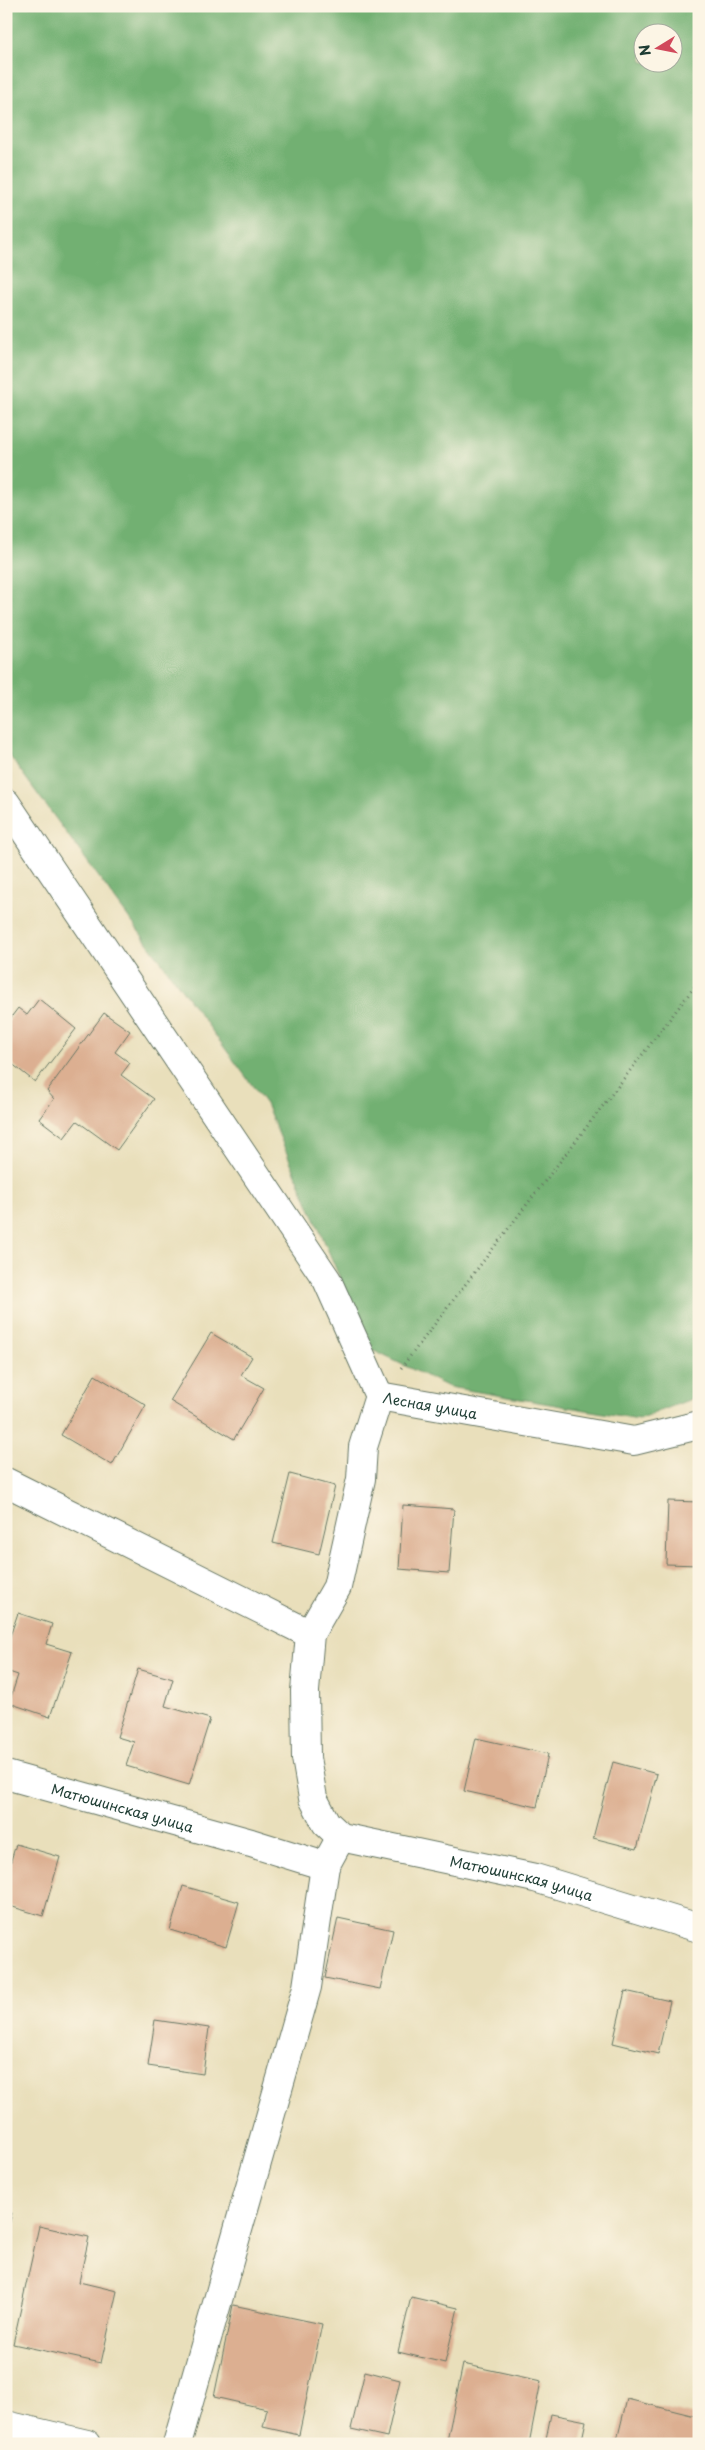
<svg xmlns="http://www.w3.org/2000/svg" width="705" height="2450" viewBox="0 0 705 2450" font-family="'Playpen Sans',sans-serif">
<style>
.forest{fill:#72b072;stroke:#487653;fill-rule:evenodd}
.building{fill:#dcaf91}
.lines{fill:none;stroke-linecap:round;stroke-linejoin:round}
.street-casing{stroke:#667663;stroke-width:30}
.path{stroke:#667663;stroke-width:3;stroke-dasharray:1 4;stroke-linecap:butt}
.street{stroke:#fff;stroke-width:28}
.labels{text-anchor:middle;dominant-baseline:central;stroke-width:4;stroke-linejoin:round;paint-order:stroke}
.street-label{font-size:14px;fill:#1f3d34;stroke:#fcf5e5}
</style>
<rect width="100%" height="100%" fill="#fcf5e5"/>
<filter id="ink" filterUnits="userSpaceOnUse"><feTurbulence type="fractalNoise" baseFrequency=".02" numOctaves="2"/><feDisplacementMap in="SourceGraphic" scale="10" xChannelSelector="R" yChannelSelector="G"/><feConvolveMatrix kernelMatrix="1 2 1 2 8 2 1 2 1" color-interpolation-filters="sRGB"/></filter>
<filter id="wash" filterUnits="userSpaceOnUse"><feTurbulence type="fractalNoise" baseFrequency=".0096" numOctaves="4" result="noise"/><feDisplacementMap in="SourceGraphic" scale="20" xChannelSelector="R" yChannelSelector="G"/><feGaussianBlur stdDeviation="1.12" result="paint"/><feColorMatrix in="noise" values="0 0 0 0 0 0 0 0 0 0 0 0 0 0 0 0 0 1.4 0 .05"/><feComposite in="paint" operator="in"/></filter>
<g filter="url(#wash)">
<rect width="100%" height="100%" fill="#e9dfbb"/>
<!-- forest -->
<path class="forest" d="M6,6h693v1390l-60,23 -190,-32 -79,-38 -104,-245 -260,-353zM642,32h30v30h-30z"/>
<g id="blocks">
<!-- building -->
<path class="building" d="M39,999l37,30 -41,53 -29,-23v-35l12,-16 9,7z
M104,1013l26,18 -15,21 15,11 -9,12 33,24 -37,51 -40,-29 -13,17 -25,-19 15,-20 -7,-8z
M211,1333l41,24 -11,18 23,13 -30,51 -64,-38z
M95,1375l51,30 -34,60 -51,-30z
M290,1474l45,12 -16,68 -46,-11z
M668,1501l31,1v63l-33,-1z
M403,1505l51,4 -5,64 -50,-4z
M18,1613l34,11 -6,20 26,8 -22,65 -41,-14 9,-28 -12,-4v-23z
M138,1669l35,10 -8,27 45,13 -21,66 -63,-19 8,-24 -17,-5z
M476,1738l72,16 -11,53 -73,-16z
M613,1762l44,12 -20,75 -44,-11z
M16,1844l44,13 -17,59 -37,-11v-28z
M183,1886l56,16 -13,45 -56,-17z
M338,1918l55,12 -13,59 -55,-11z
M625,1991l45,10 -12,53 -45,-11z
M155,2020l54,8 -6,46 -55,-8z
M6,2212l6,1 -5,21 -1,-1z
M39,2226l50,11 -10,45 38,9 -16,72 -88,-19z
M411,2297l47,11 -13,55 -47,-11z
M233,2305l89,19 -23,111 -36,-8 4,-18 -53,-12z
M463,2364l78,17 -12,63h-70l-12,-3z
M365,2371l35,9 -13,57 -36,-8z
M627,2399l72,18 -3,27h-80z
M551,2414l35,7 -5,23h-36z"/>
</g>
</g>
<g filter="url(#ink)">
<use href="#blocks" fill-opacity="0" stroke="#667663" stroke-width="1"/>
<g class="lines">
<!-- street casing -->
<g class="street-casing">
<g id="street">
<path d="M6,803l321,477 52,116"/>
<path id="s1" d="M379,1396l-16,51 -2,32 -24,108 -27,47 -5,57 1,67 7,40 13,25 15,14 194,41 164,50"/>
<path id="s2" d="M379,1396l255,45 65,-16"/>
<path d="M6,1482l304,152"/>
<path id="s3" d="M6,1775l245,68 74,23"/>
<path d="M6,2425l81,19"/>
<path d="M177,2444l130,-457 18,-121 16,-29"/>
</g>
</g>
<!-- path -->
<path class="path" d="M401,1368l298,-387"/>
<!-- street -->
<use href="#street" class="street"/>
</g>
</g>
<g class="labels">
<!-- street labels -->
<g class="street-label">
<text stroke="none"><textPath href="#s2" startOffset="52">Лесная улица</textPath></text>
<text stroke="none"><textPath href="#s3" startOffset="121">Матюшинская улица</textPath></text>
<text stroke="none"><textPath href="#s1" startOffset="649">Матюшинская улица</textPath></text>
</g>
</g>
<!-- margin -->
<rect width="705" height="2450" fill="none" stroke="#fcf5e5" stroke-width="25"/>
<!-- north arrow -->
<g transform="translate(658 48) rotate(260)"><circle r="24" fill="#fcf5e5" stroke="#a4ab9e"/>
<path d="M0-4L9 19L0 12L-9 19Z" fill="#d1495b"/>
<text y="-8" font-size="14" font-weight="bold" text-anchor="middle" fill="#1f3d34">N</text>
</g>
</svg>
